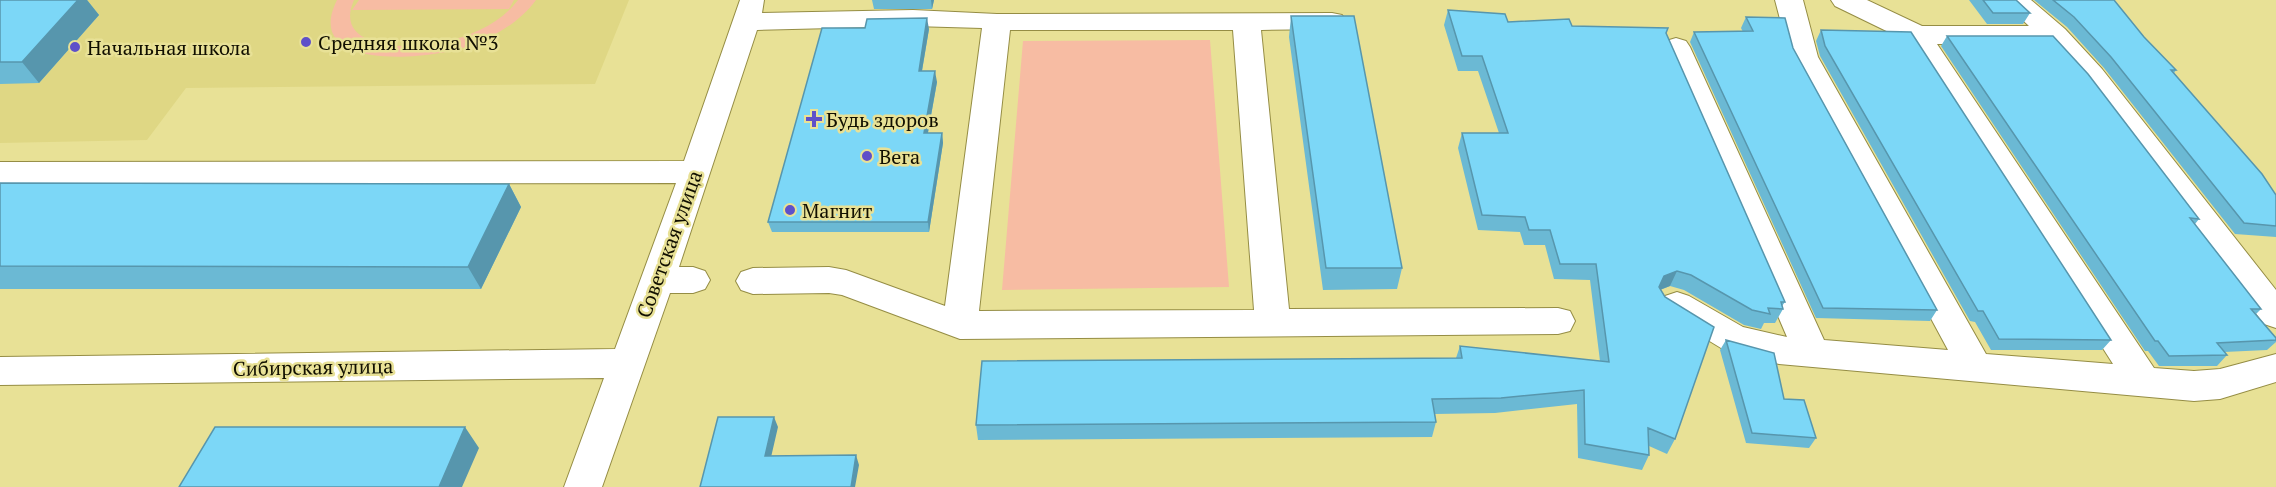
<svg xmlns="http://www.w3.org/2000/svg" width="2276" height="487" viewBox="0 0 2276 487" font-family="'PT Serif',serif">
<style>
.built{fill:#dfd784}
.green{fill:#f7bca3}
.lines{fill:none;stroke-linecap:round;stroke-linejoin:round}
.minor-casing{stroke:#958d44;stroke-width:2}
.minor{fill:#fff;fill-rule:evenodd}
.wall{fill:#6bb9d4}
.shaded-wall{fill:#5796ad}
.building{fill:#7cd7f7;stroke:#5796ad;stroke-width:1.5}
.poi-dot{fill:#5e50c9;stroke:#e8e196;stroke-width:2}
.labels{text-anchor:middle;dominant-baseline:central;stroke-width:5;stroke-linejoin:round;paint-order:stroke}
.poi-label{font-size:20px;fill:#110f00;stroke:#e8e196;text-anchor:start}
.street-label{font-size:20px;fill:#110f00;stroke:#e8e196}
</style>
<rect width="100%" height="100%" fill="#e8e196"/>
<!-- built -->
<path class="built" d="M0,0h629l-34,84 -409,4 -39,52 -147,3z"/>
<!-- green -->
<path class="green" d="M337,0h17c-23,51 61,50 90,42 27,-6 57,-19 74,-42h18c-16,22 -42,37 -67,46 -35,13 -169,28 -132,-46z
M359,0h155l-5,9 -157,1z
M1210,40l19,247 -227,3 21,-249z"/>
<g class="lines">
<!-- minor casing -->
<g class="minor-casing">
<path id="minor" d="M740,0h24l-2,13 151,-3 84,4 335,-1 10,2 4,6 -4,6 -10,2 -71,1 28,279 269,-1 12,3 5,10 -5,10 -12,3 -598,5 -118,-44 -13,-2 -76,1 -12,-4 -5,-9 5,-9 12,-4 76,-1 17,3 99,36 37,-278 -69,-2 -156,4 -78,237h14l12,4 5,9 -5,9 -12,4h-23l-68,194h-38l40,-109 -604,7v-28l615,-8 61,-166 -676,1v-22l684,-1zM1010,30h223l21,280 -275,1z
M1775,0h28l15,57 168,297 127,10 -206,-323 -72,-35 -4,-6h36l55,26h107l-28,-26h30l34,29 37,40 174,221v38l-12,-4 -182,-241 -35,-39h-110l217,324 40,3 26,-2 56,-15v28l-56,17 -26,2 -415,-37 -58,-16 -56,-34 -5,-9 5,-9 12,-4 12,4 54,31 44,10 -125,-290 4,-6 10,-3 10,3 4,6 134,293 124,10 -158,-293z"/>
</g>
<!-- minor -->
<use href="#minor" class="minor"/>
</g>
<!-- wall -->
<path class="wall" d="M0,0h87l12,15 -60,68 -39,1z
M872,0h62l-2,9h-58z
M1969,0h47l14,13 -7,11h-36z
M2034,0h80l30,37 32,33 -2,3 102,122v42l-41,-3 -131,-166 -37,-41z
M1448,10l60,12 158,11 119,269 -3,4 1,3 -8,14h-11l-3,6 -17,-4 -60,-35 -14,-4 -10,4 15,149 -8,15 -18,-8v9l-7,15 -64,-12 -1,-54 -82,9 -60,1 1,8 -4,15 -454,3 -2,-15 480,-67 4,-12 140,15 -10,-81 -36,-1 -9,-34h-21l-4,-13 -42,-2 -20,-82 4,-15h37l-21,-62h-20l-14,-46z
M1291,16l111,252 -5,21 -74,1 -34,-253z
M1746,17l47,31 144,262 -7,11 -114,-3 -126,-276 4,-10h49l-2,-4z
M929,29l-7,42 15,11 -9,51h14l1,10 -14,89h-157l-4,-10z
M1821,30l290,310 -9,10h-111l-16,-28 -5,-1 -150,-265 -4,-15z
M1947,36l252,183 -4,5 66,85 -5,5 20,24v4l-9,8 -43,2 3,3 -10,11h-58l-11,-15h-3l-204,-305z
M0,183l509,1 12,23 -40,82h-481z
M1726,340l58,59 32,39 -7,10 -63,-5 -26,-93z"/>
<!-- shaded-wall -->
<path class="shaded-wall" d="M78,0h9l12,15 -60,68 -17,-21z
M931,0h3l-2,9z
M927,18l2,11 -9,53 -1,-11z
M935,71l2,11 -11,61 -2,-10z
M942,133l1,10 -14,89 -1,-10z
M509,184l12,23 -40,82 -13,-22z
M1677,271l-7,15 -13,5 7,-15z
M774,417l4,10 -9,39 -4,-10z
M465,427l14,21 -17,39h-23z
M856,455l3,10 -4,22h-4z"/>
<!-- building -->
<path class="building" d="M0,0h78l-56,62h-22z
M1983,0h33l14,13h-37z
M2053,0h61l30,37 32,33h-5l91,104 14,21v31l-32,-3 -133,-166 -37,-40z
M1448,10l57,4 3,8 61,-3 3,7 96,2 -2,5 119,269h-4l2,7 -15,-1 2,6 -18,-4 -61,-35 -14,-4 -13,5 -5,11 6,10 49,30 -39,112 -27,-11 1,27 -64,-11 -1,-54 -83,8 -69,1 4,23 -460,3 6,-64 480,-3 -2,-12 149,16 -13,-98h-36l-10,-34h-21l-4,-13 -43,-2 -20,-82h46l-26,-77h-20z
M1291,16h63l48,252h-76z
M1746,17l39,1 8,30 144,262 -114,-2 -129,-276 59,-1z
M927,18l-8,53h16l-11,62h18l-14,89h-160l54,-194h43l2,-9z
M1821,30l90,2 200,308 -112,-1 -16,-28h-5l-153,-265z
M1947,36h106l35,38 111,145 -9,-1 71,91h-10l25,29v2l-59,3 10,12 -58,1 -11,-15h-3z
M0,183l509,1 -41,83 -468,-1z
M1726,340l48,13 10,46 20,1 12,38 -64,-5z
M718,417h56l-9,39 91,-1 -5,32h-151z
M215,427h250l-26,60h-260z"/>
<!-- markers -->
<g class="poi-dot">
<circle cx="306" cy="42" r="6"/>
<circle cx="75" cy="47" r="6"/>
<path d="M811 110h6v6h6v6h-6v6h-6v-6h-6v-6h6z"/>
<circle cx="867" cy="156" r="6"/>
<circle cx="790" cy="210" r="6"/>
</g>
<g class="labels">
<!-- poi labels -->
<g class="poi-label">
<text x="318" y="42">Средняя школа №3</text>
<text x="87" y="47">Начальная школа</text>
<text x="826" y="119">Будь здоров</text>
<text x="879" y="156">Вега</text>
<text x="802" y="210">Магнит</text>
</g>
<!-- street labels -->
<g class="street-label">
<text transform="translate(669 244) rotate(-70)">Советская улица</text>
<text transform="translate(313 367) rotate(-1)">Сибирская улица</text>
</g>
</g>
</svg>
